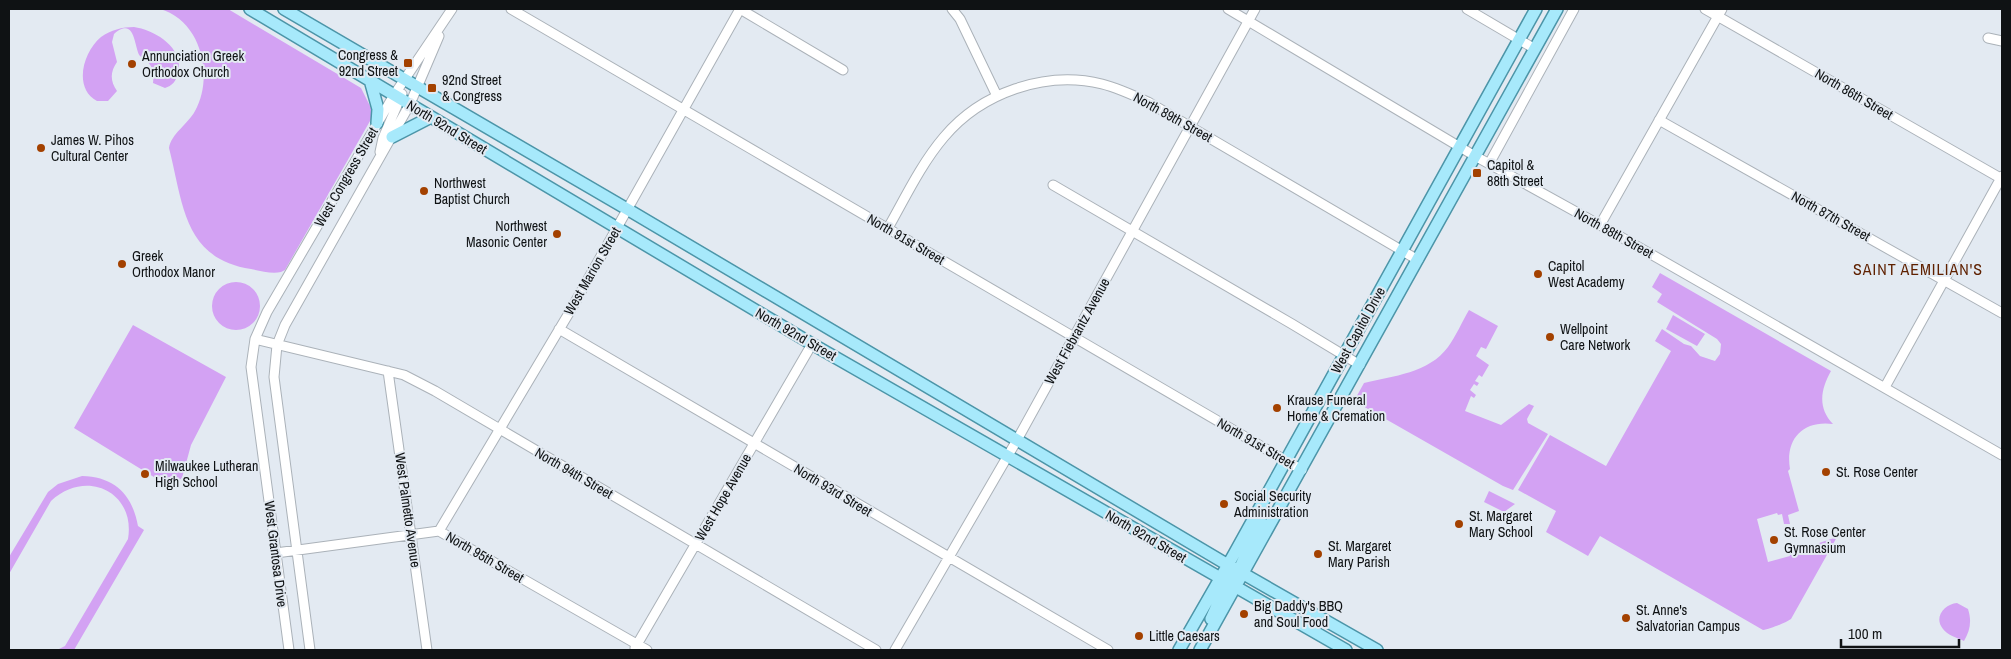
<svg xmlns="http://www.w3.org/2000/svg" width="2011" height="659" viewBox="0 0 2011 659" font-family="'Archivo Narrow',sans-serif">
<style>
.green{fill:#d3a2f3}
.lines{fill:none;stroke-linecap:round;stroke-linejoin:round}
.minor-casing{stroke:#abb2b9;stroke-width:11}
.major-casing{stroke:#4c95a8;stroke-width:14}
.minor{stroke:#fff;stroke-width:9}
.major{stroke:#a7e9fb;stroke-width:11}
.poi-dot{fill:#a34100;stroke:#e3eaf2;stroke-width:2}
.labels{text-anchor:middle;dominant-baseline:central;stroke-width:4;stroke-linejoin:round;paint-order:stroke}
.poi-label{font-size:14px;fill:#0f1214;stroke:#e3eaf2;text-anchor:start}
.street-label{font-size:14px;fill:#0f1214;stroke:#e3eaf2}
.quarter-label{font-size:16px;letter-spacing:1px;fill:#5f2100;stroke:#e3eaf2}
</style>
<rect width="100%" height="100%" fill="#e3eaf2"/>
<!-- green -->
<path class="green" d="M160,9h68l133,79 13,26 -89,156 -4,2c-9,2 -21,-1 -30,-3 -68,-10 -68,-67 -82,-121 2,-14 19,-24 26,-37 19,-34 7,-90 -35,-102z
M134,27c21,3 51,21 44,47 -2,7 -6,12 -13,14l-12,-5c1,-9 0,-16 -6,-22 -2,-2 -5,-3 -7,-5 -6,-7 -4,-41 -26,-22l-2,8 5,20c-7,10 -7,19 0,29l-9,10h-11c-24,-13 -14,-49 4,-64 10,-7 21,-10 33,-10z
M1660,273l171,98c-10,18 -14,36 2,53 -31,-4 -48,16 -43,45l-2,2 11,40 -11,4 2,9h-6l-2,-10 -4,1 -1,-2 -20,6 11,43 22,-6 -1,-4 5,-2 1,4 3,-4 39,-13 -46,82c-6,4 -21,10 -28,11l-163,-94 -12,20 -42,-24 10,-21 -38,-21 32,-55 56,31 65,-115 -16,-10 7,-12 22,15 7,2 9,10 15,5 5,-7 1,-10 -4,-5 -60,-37 5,-8 -10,-7z
M212 306a24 24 0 1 1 48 0a24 24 0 1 1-48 0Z
M1469,310l29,16 -12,23 -5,-2 -5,9 13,9 -7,12 -3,-2 -4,6 4,2 -2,3 -3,-2 -4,6 6,5 -2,3 -3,-2 -6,15 36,14 28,-21 5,2 -7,13 1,4 20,11 -35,56 -10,-4 -149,-85 10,-18c29,-7 65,-10 84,-36 8,-11 14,-25 21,-37z
M1673,315l32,19 -8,12 -31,-17z
M133,325l93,52 -35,68 -9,33 -8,6 -12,-2 -88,-54z
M82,476c33,1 50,18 56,50l6,4 -70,120h-17l8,-4 63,-107c8,-47 -42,-71 -77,-38l-42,73v-17l39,-65 10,-8z
M1489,491l26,13 -11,8 -20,-10z
M1957,603l11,6c4,12 2,22 -4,32 -6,-3 -17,-6 -21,-12 -10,-12 2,-25 14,-26z"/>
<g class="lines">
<!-- minor casing -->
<g class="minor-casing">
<path id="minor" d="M511,9l791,461
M740,9l103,61
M952,9l8,10 37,77
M1228,9l247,147 132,73 395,226
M1467,9l68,40
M1705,9l297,170
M1988,38l14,3
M1659,120l343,193
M380,152l3,-14 19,-44
M1489,164l85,-155
M1053,185l239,139 68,41
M1600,225l122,-216
M888,228c17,-30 33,-64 56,-91 37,-44 101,-67 158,-53 16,4 31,11 46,18l270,158
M559,329l549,321
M255,339l149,36 31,16 441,259
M388,371l39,279
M1885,387l117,-211
M439,531l130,-218 171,-304
M276,553l163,-22 208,119
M635,648l177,-304
M289,650l-38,-283 4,-28 12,-27 127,-217 58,-86
M310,650l-36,-273 3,-32 8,-20 125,-221 29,-68
M895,650l122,-210 238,-431"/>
</g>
<!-- major casing -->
<g class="major-casing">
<path id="major" d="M250,9l562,335 534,306
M284,9l343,200 601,356 149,85
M370,80l8,29 -1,14
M392,137l39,-20
M1236,576l25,-54
M1211,619l19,-42
M1179,650l54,-94 303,-547
M1200,650l357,-641"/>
</g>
<!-- minor -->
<use href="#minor" class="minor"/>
<!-- major -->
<use href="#major" class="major"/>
</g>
<!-- markers -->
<g class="poi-dot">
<rect x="403" y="58" width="10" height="10" rx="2.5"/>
<circle cx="132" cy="64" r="5"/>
<rect x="427" y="83" width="10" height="10" rx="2.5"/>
<circle cx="41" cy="148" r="5"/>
<rect x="1472" y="168" width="10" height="10" rx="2.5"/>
<circle cx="424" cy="191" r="5"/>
<circle cx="557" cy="234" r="5"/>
<circle cx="122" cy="264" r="5"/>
<circle cx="1538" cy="274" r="5"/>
<circle cx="1550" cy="337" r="5"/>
<circle cx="1277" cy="408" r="5"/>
<circle cx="1826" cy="472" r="5"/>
<circle cx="145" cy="474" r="5"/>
<circle cx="1224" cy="504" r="5"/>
<circle cx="1459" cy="524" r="5"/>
<circle cx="1774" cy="540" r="5"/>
<circle cx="1318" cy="554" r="5"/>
<circle cx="1244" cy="614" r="5"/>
<circle cx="1626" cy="618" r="5"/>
<circle cx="1139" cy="636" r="5"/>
</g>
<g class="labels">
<!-- poi labels -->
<g class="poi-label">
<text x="398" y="55" text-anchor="end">Congress &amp;<tspan x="398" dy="16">92nd Street</tspan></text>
<text x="142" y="56">Annunciation Greek<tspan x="142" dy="16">Orthodox Church</tspan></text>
<text x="442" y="80">92nd Street<tspan x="442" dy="16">&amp; Congress</tspan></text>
<text x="51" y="140">James W. Pihos<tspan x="51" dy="16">Cultural Center</tspan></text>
<text x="1487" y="165">Capitol &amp;<tspan x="1487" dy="16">88th Street</tspan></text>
<text x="434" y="183">Northwest<tspan x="434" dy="16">Baptist Church</tspan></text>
<text x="547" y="226" text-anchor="end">Northwest<tspan x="547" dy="16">Masonic Center</tspan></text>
<text x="132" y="256">Greek<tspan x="132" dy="16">Orthodox Manor</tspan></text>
<text x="1548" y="266">Capitol<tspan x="1548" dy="16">West Academy</tspan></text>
<text x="1560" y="329">Wellpoint<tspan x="1560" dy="16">Care Network</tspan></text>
<text x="1287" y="400">Krause Funeral<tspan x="1287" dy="16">Home &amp; Cremation</tspan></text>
<text x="155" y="466">Milwaukee Lutheran<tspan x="155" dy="16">High School</tspan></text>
<text x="1836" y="472">St. Rose Center</text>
<text x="1234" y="496">Social Security<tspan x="1234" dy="16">Administration</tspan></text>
<text x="1469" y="516">St. Margaret<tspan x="1469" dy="16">Mary School</tspan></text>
<text x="1784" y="532">St. Rose Center<tspan x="1784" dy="16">Gymnasium</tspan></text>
<text x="1328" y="546">St. Margaret<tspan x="1328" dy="16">Mary Parish</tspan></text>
<text x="1254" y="606">Big Daddy's BBQ<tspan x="1254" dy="16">and Soul Food</tspan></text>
<text x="1636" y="610">St. Anne's<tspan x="1636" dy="16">Salvatorian Campus</tspan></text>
<text x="1149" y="636">Little Caesars</text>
</g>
<!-- street labels -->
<g class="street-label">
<text transform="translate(1854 94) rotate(30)">North 86th Street</text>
<text transform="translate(1173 117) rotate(29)">North 89th Street</text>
<text transform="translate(447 127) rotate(31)">North 92nd Street</text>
<text transform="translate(346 177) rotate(-60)">West Congress Street</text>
<text transform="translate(1831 216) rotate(29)">North 87th Street</text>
<text transform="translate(1614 233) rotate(29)">North 88th Street</text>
<text transform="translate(906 239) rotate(30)">North 91st Street</text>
<text transform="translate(592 271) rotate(-60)">West Marion Street</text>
<text transform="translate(1358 330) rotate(-61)">West Capitol Drive</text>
<text transform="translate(1077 331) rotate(-61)">West Fiebrantz Avenue</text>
<text transform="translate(796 334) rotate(30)">North 92nd Street</text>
<text transform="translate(1256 443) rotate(30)">North 91st Street</text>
<text transform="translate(574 473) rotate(30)">North 94th Street</text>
<text transform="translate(833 490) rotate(31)">North 93rd Street</text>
<text transform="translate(723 497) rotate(-60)">West Hope Avenue</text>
<text transform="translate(408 510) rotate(82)">West Palmetto Avenue</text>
<text transform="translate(1146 536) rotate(30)">North 92nd Street</text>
<text transform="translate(276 554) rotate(83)">West Grantosa Drive</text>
<text transform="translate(485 557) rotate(30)">North 95th Street</text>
</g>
<!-- quarter labels -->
<g class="quarter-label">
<text x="1918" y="269">SAINT AEMILIAN'S</text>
</g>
</g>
<!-- border -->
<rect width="2011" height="659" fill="none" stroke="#0f1214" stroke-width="20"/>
<!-- scale -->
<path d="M1841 639v8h118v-8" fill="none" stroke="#0f1214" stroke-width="2.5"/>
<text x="1848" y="639" font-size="15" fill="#0f1214" stroke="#e3eaf2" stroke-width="4" paint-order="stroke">100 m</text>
</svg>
